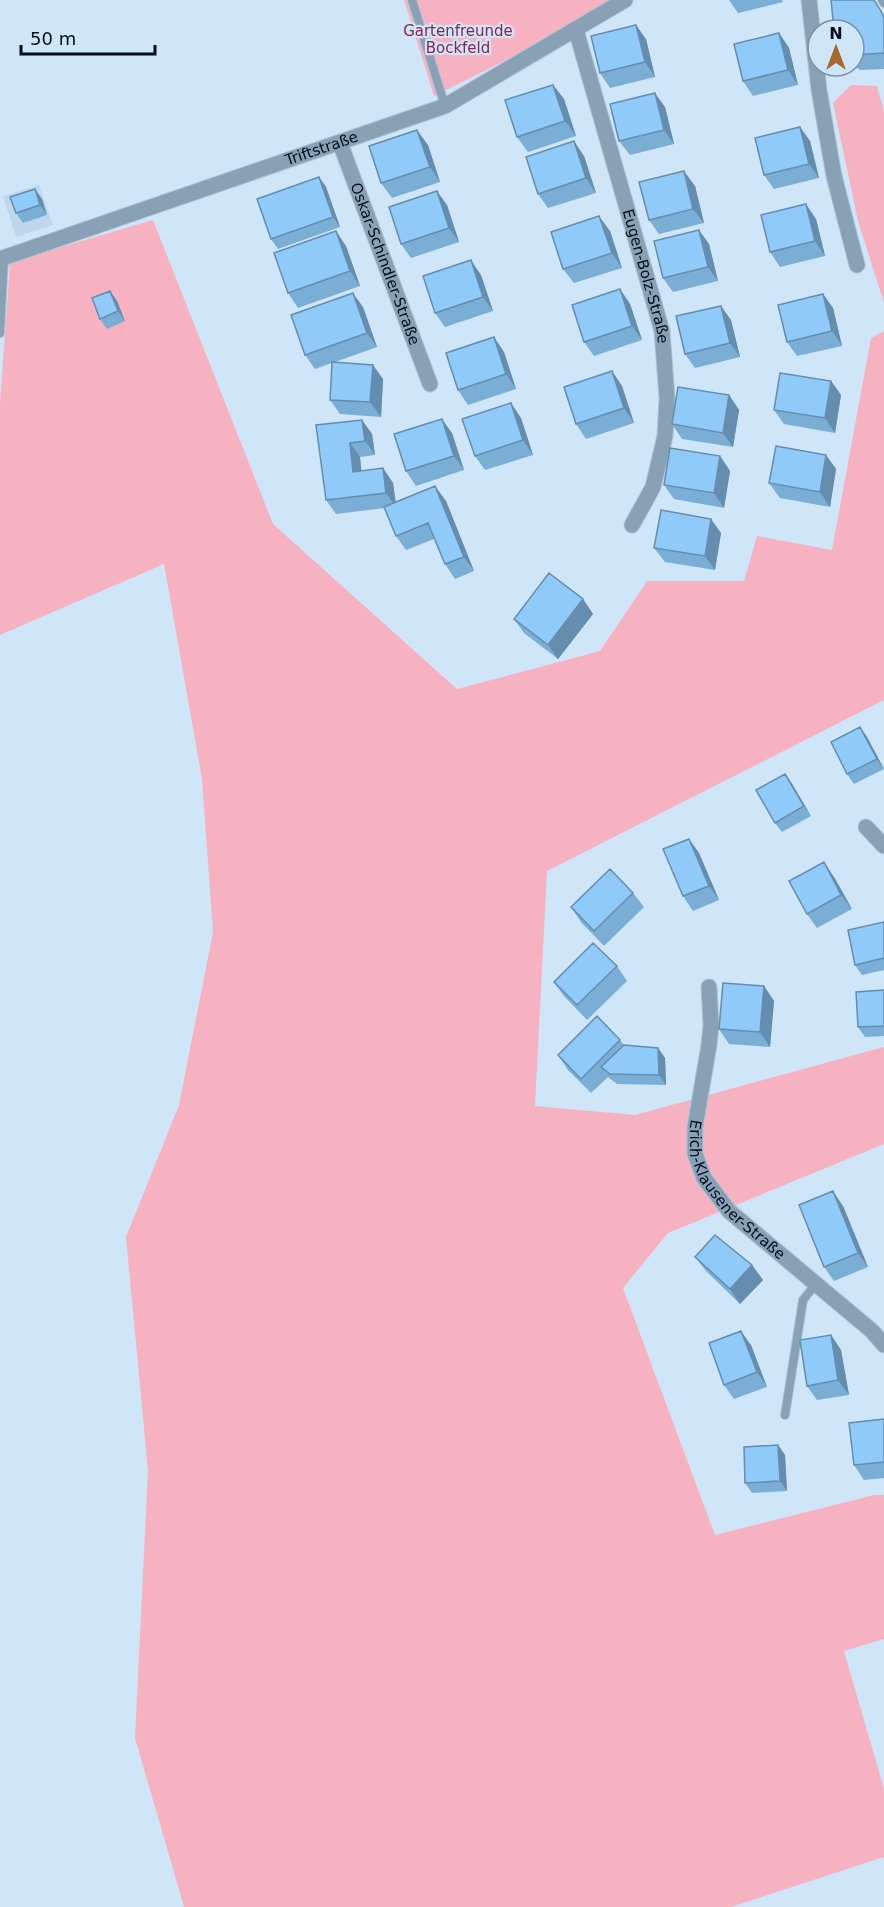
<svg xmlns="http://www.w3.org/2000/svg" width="884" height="1907" viewBox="0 0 884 1907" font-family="'DejaVu Sans',sans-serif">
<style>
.built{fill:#bed7eb}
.green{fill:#f7b2c2}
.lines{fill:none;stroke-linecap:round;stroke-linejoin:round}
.lane-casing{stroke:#aec3d6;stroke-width:10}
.street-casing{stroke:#aec3d6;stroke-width:17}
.lane{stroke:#89a1b5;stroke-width:8}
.street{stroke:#89a1b5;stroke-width:15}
.wall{fill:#7baed5}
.shaded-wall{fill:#648dae}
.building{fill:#8fcaf8;stroke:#648dae;stroke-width:1.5}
.labels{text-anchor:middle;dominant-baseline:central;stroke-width:4.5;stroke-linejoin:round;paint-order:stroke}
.park-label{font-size:15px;fill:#8a2349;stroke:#cfe6f9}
.street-label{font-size:15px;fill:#000e1e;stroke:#cfe6f9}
</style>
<rect width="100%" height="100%" fill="#cfe6f9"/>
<!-- built -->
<path class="built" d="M39,185l14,40 -37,12 -13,-41z"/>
<!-- green -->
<path class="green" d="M404,0h212l-43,27 -139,69z
M851,85l26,1 7,26v191l-26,-82 -25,-118z
M153,220l120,304 184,165 143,-38 47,-70h97l13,-45 75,14 39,-212 13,-7v369l-337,171 -12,235 100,9 249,-68v97l-216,89 -45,55 92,247 159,-40h10v144l-40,12 40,138v68l-153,50h-547l-49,-169 13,-267 -22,-234 53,-132 34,-173 -11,-153 -38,-215 -164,71v-231l10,-142z"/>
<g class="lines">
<!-- lane casing -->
<g class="lane-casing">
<path id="lane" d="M412,0l33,106
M882,0l2,3
M0,333l4,-76
M785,1415l18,-115 12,-15"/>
</g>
<!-- street casing -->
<g class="street-casing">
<g id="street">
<path d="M809,0l10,90 15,86 23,89"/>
<path id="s1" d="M576,30l86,301 5,67 -2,38 -12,51 -21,38"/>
<path id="s2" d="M340,143l90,241"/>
<path id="s3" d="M0,259l445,-153 180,-106"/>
<path d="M866,827l18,19"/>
<path id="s4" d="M709,987l2,38 -2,20 -14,82v27l9,24 25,33 143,120 12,14"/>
</g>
</g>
<!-- lane -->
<use href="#lane" class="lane"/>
<!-- street -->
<use href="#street" class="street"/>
</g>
<!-- wall -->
<path class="wall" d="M729,0h53l1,2 -45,11z
M884,15v54l-24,1 -6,-5v-35z
M779,33l10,15 9,37 -45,11 -10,-15z
M646,39l9,38 -45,11 -10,-15z
M553,85l11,14 12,37 -48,16 -11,-15z
M665,107l9,37 -44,11 -11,-14z
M800,127l10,14 9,37 -45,11 -10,-14z
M428,145l12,37 -48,16 -11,-15z
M584,156l12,37 -48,15 -10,-14z
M319,177l7,10 14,40 -62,22 -7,-10z
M695,186l9,37 -45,11 -10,-14z
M42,199l5,16 -24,8 -7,-10z
M447,205l12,37 -48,16 -10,-14z
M816,219l9,37 -45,11 -10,-15z
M610,231l12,37 -48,15 -11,-14z
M709,244l9,37 -45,11 -10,-14z
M346,246l14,40 -62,22 -10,-15z
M481,275l12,36 -48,16 -10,-14z
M620,289l10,15 12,36 -48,16 -10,-14z
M110,291l7,10 8,20 -18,8 -7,-10z
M823,294l10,14 9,38 -45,10 -10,-14z
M363,307l14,40 -42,15 48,17 -2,38 -41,-3 -10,-14 2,-37 -17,6 -10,-14z
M731,320l9,37 -45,11 -10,-14z
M504,352l12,37 -48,16 -10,-15z
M831,381l10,14 -6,38 -51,-9 -10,-14z
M622,386l12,37 -48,16 -10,-15z
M729,395l10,15 -6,37 -51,-8 -10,-15z
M521,418l12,37 -48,15 -10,-14z
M362,420l10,14 3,21 -15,2 1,14 22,-3 10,15 3,19 50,-1 28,70 -19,8 -10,-15 -11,-25 -28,11 -10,-14 -11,-28 -49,6 -10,-14 -10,-75z
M452,433l12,37 -48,16 -10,-15z
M826,455l10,14 -6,38 -50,-9 -11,-15z
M720,456l10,15 -6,37 -50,-9 -10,-14z
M721,533l-6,37 -50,-8 -11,-14z
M583,599l10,15 -35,45 -34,-26 -10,-14z
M860,727l7,10 17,32 -30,15 -7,-10z
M785,774l7,10 19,32 -29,16 -7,-9z
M689,839l10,14 20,47 -26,11 -10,-15z
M834,877l18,32 -35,19 -10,-14z
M633,893l11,14 -40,39 -23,-24 -10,-15z
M884,922v48l-22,5 -7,-10z
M617,966l10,15 -40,39 -23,-24 -10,-14z
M764,986l10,15 -4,46 -41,-3 -10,-15z
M884,990v46l-19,1 -7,-10z
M620,1040l4,5 34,3 7,10 1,27 -49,-1 -9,-7 -17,16 -23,-23 -10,-15z
M843,1206l25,61 -34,14 -10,-14z
M695,1257l57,8 11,15 -23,24 -34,-33z
M831,1335l10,15 8,45 -32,5 -10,-14z
M751,1345l16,42 -33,12 -10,-14z
M884,1419v59l-20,2 -10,-15z
M778,1445l7,10 2,36 -35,2 -7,-10z"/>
<!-- shaded-wall -->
<path class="shaded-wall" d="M636,25l10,14 9,38 -10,-15z
M779,33l10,15 9,37 -10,-15z
M553,85l11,14 12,37 -11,-15z
M655,93l10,14 9,37 -10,-14z
M800,127l10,14 9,37 -10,-14z
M417,130l11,15 12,37 -10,-15z
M574,141l10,15 12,37 -10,-15z
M684,171l11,15 9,37 -11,-14z
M319,177l7,10 14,40 -7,-10z
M35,189l7,10 5,16 -7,-10z
M437,191l10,14 12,37 -10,-14z
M806,204l10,15 9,37 -10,-15z
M599,216l11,15 12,37 -10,-15z
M699,230l10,14 9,37 -10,-14z
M336,231l10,15 14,40 -10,-15z
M471,260l10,15 12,36 -10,-14z
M620,289l10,15 12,36 -10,-14z
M110,291l7,10 8,20 -7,-10z
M353,293l10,14 14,40 -10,-14z
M823,294l10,14 9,38 -10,-15z
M721,306l10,14 9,37 -10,-14z
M494,337l10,15 12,37 -10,-15z
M373,365l10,14 -2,38 -11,-15z
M612,371l10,15 12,37 -10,-15z
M831,381l10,14 -6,38 -10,-15z
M729,395l10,15 -6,37 -10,-14z
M511,403l10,15 12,37 -10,-15z
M442,419l10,14 12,37 -10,-14z
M362,420l10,14 3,21 -10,-14z
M350,443l10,14 3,29 -10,-14z
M826,455l10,14 -6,38 -10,-15z
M720,456l10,15 -6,37 -10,-15z
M383,468l10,15 3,24 -10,-14z
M435,486l11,15 28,70 -10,-14z
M711,519l10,14 -6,37 -10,-14z
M583,599l10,15 -35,45 -10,-14z
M860,727l7,10 17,32 -7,-10z
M785,774l7,10 19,32 -7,-10z
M689,839l10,14 20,47 -10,-14z
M824,862l10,15 18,32 -11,-14z
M764,986l10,15 -4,46 -10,-15z
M658,1048l7,10 1,27 -7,-10z
M833,1191l10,15 25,61 -10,-14z
M752,1265l11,15 -23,24 -10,-15z
M741,1331l10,14 16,42 -10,-15z
M831,1335l10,15 8,45 -11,-15z
M778,1445l7,10 2,36 -7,-10z"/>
<!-- building -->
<path class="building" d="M831,0h43l7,11 3,7v35l-30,2v-25h-19l-2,-10z
M636,25l9,37 -45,11 -9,-37z
M779,33l9,37 -45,11 -9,-37z
M553,85l12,36 -48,16 -12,-37z
M655,93l9,37 -45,11 -9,-37z
M800,127l9,37 -45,11 -9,-37z
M417,130l13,37 -49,16 -12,-37z
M574,141l12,37 -48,16 -12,-37z
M684,171l9,38 -44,11 -10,-38z
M319,177l14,40 -62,22 -14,-40z
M35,189l5,16 -24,8 -6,-16z
M437,191l12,37 -48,16 -12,-37z
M806,204l9,37 -45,11 -9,-37z
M599,216l13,37 -49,16 -12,-37z
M699,230l9,37 -45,11 -9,-37z
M336,231l14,40 -62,22 -14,-40z
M471,260l12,37 -48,16 -12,-37z
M620,289l12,37 -48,16 -12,-37z
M110,291l8,20 -18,8 -8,-21z
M353,293l14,40 -62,22 -14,-40z
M823,294l9,37 -45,11 -9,-37z
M721,306l9,37 -45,11 -9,-38z
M494,337l12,37 -48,16 -12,-37z
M332,362l41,3 -3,37 -40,-2z
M612,371l12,37 -48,16 -12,-37z
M780,373l51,8 -6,37 -51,-8z
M678,387l51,8 -6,38 -51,-9z
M511,403l12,37 -48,16 -13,-37z
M442,419l12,37 -48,15 -12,-37z
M362,420l3,21 -15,2 3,29 30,-4 3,25 -60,7 -10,-75z
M776,446l50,9 -6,37 -51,-9z
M670,448l50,8 -6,37 -50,-8z
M435,486l29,71 -19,7 -17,-41 -32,13 -12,-29z
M661,510l50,9 -6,37 -51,-8z
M549,573l34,26 -35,46 -34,-26z
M860,727l17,32 -30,15 -16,-32z
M785,774l19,32 -29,17 -19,-33z
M689,839l20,47 -26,10 -20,-47z
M824,862l17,33 -34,19 -18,-33z
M610,869l23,24 -39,38 -23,-24z
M884,922v36l-29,7 -7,-35z
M593,943l24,23 -40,39 -23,-23z
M723,983l41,3 -4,46 -41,-3z
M884,990v36l-26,1 -2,-35z
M597,1016l23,24 -39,39 -23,-24z
M624,1045l34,3 1,27 -49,-1 -9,-7z
M833,1191l25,62 -34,14 -25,-62z
M715,1235l37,30 -22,24 -35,-32z
M741,1331l16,41 -33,13 -15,-42z
M831,1335l7,45 -31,6 -7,-46z
M884,1419v43l-30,3 -5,-42z
M778,1445l2,36 -35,2 -1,-36z"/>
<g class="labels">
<!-- park labels -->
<g class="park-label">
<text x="458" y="31">Gartenfreunde<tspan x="458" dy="17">Bockfeld</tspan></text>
</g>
<!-- street labels -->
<g class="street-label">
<text stroke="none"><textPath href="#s3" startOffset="340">Triftstraße</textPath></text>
<text stroke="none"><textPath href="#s2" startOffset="129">Oskar-Schindler-Straße</textPath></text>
<text stroke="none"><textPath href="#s1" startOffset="256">Eugen-Bolz-Straße</textPath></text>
<text stroke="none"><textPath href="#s4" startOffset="220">Erich-Klausener-Straße</textPath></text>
</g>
</g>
<!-- north arrow -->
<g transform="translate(836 48)"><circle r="28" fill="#cfe6f9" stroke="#7c90a1" stroke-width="1.5"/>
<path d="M0-4.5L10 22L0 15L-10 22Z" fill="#a66a2d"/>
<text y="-9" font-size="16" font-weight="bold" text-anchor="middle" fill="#000e1e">N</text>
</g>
<!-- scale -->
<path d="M21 45v9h134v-9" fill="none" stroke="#000e1e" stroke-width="3"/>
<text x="30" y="45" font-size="18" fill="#000e1e" stroke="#cfe6f9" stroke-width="4.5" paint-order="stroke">50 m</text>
</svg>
